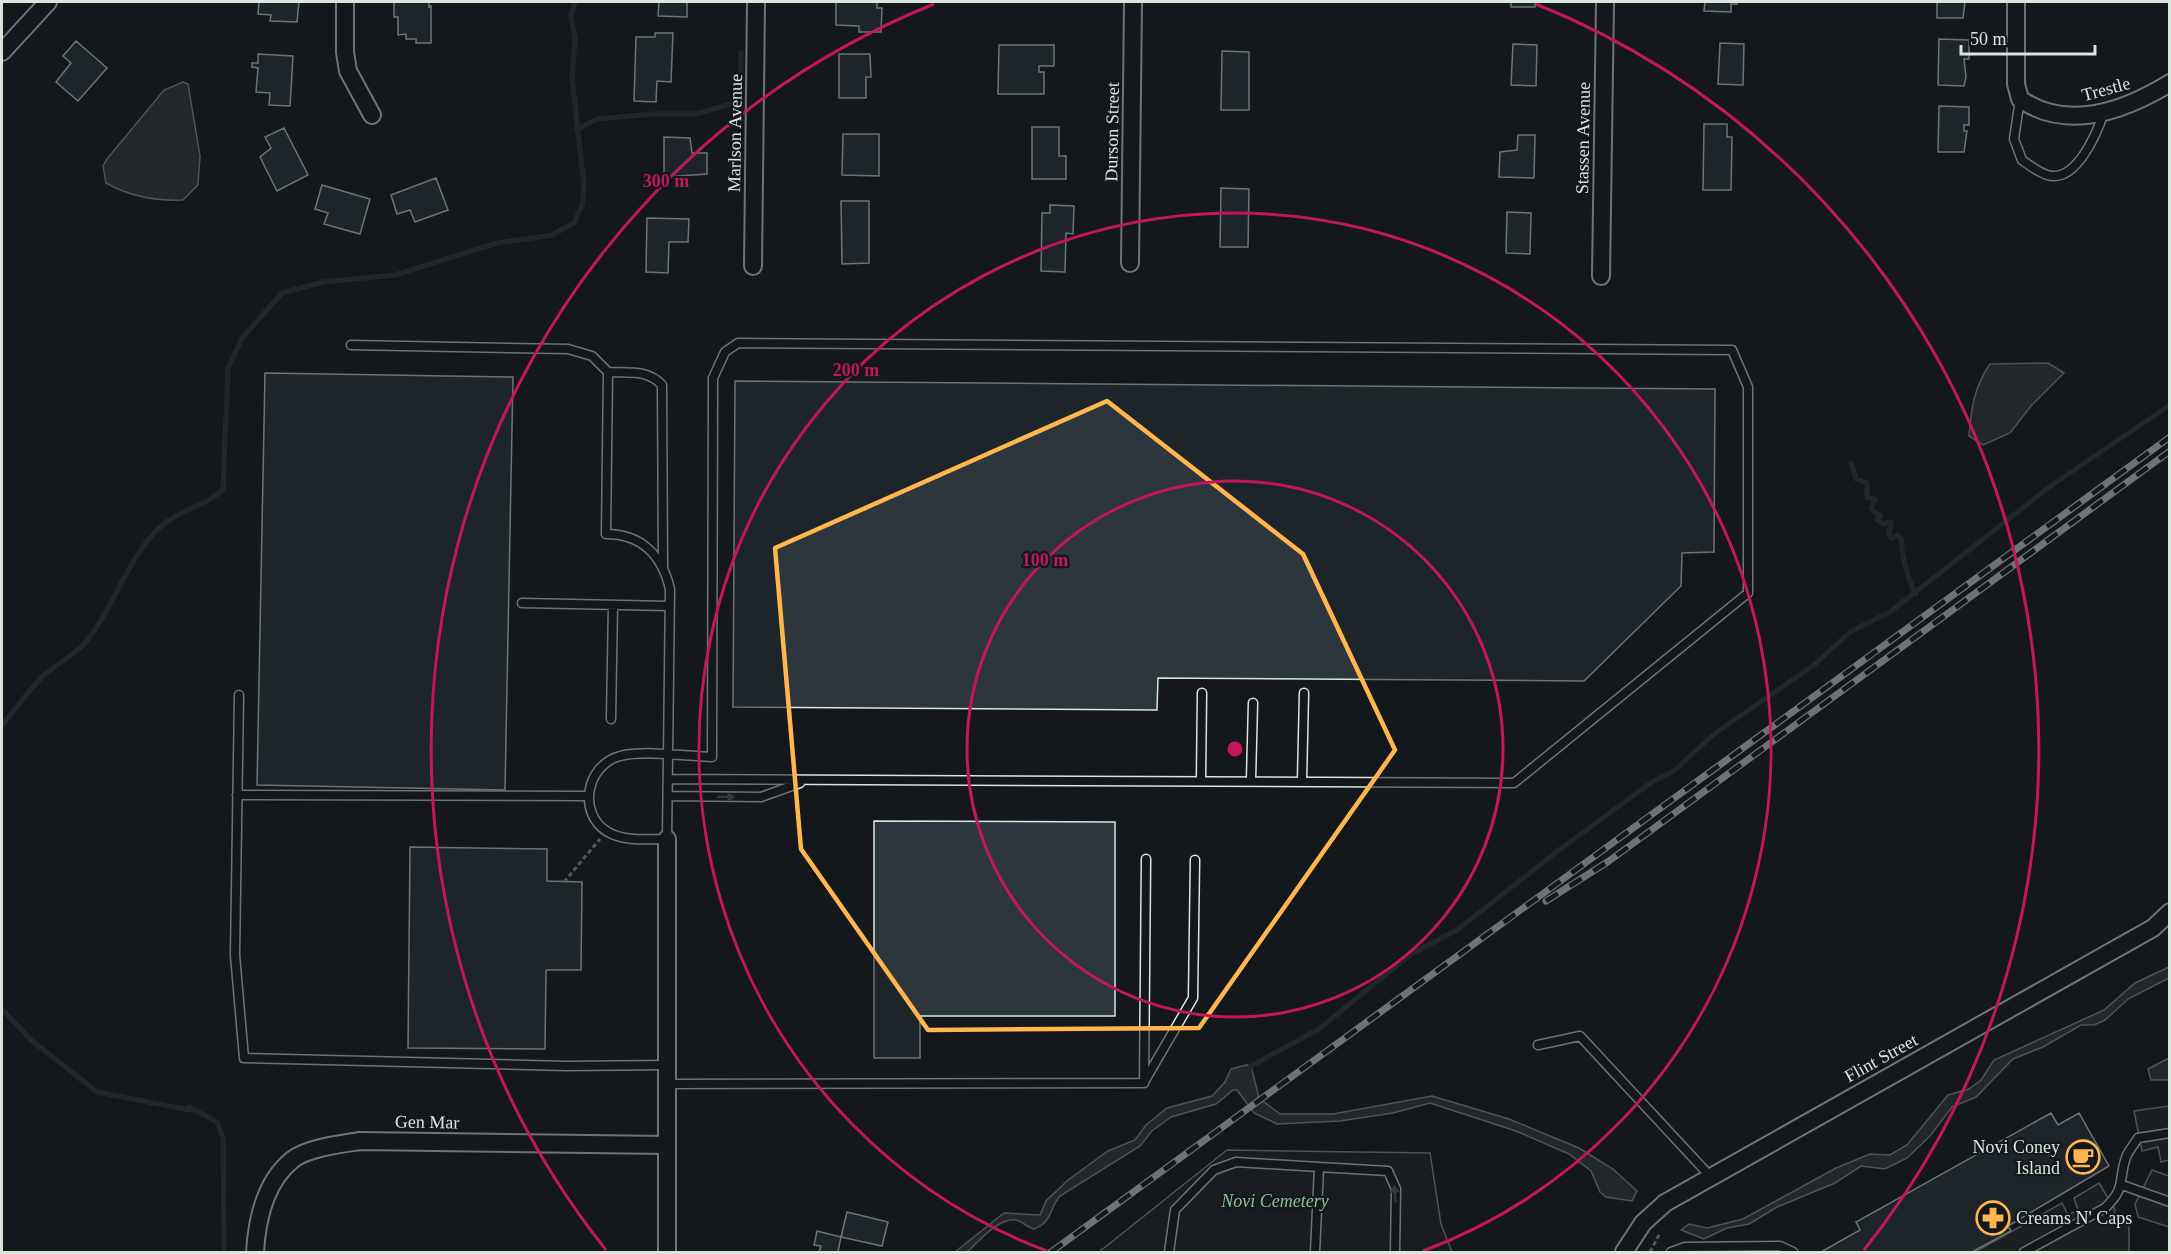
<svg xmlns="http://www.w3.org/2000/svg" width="2171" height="1254" viewBox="0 0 2171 1254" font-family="'Times New Roman',serif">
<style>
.green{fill:#202428;stroke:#939e99;stroke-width:1.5}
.parking{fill:#24282b;stroke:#939e99;stroke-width:1.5}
.water{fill:#363b3e;stroke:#939e99;stroke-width:1.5}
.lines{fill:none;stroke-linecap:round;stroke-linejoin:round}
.stream{stroke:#363b3e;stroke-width:5}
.building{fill:#2c363c;stroke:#d8e6dc;stroke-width:1.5}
.service-casing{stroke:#d8e6dc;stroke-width:11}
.minor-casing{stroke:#d8e6dc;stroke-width:20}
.path{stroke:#9da8a2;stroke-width:3;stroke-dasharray:4.5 3;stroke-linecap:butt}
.service{stroke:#14181c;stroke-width:8}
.minor{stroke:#14181c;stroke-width:16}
.rail-casing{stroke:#d8e6dc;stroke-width:7}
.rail{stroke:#14181c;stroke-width:4.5;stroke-dasharray:14;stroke-linecap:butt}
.oneway{fill:#59605f}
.marked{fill:none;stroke:#ffb74d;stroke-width:4.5;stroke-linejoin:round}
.ring{fill:none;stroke:#c2185b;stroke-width:3}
.labels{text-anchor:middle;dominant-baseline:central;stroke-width:4.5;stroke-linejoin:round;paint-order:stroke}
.street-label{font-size:18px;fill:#d8e6dc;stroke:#14181c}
.poi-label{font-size:18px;fill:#d8e6dc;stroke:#14181c;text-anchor:end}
.park-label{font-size:18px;font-style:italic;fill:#8ac095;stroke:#14181c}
.centre{fill:#c2185b;stroke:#14181c;stroke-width:3}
.ring-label{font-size:18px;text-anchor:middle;font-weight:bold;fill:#c2185b;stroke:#14181c;stroke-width:4.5;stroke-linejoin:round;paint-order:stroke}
</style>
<rect width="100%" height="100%" fill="#14181c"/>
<!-- green -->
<path class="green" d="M1227,1150l203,3 11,71 11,28h-353z"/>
<!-- parking -->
<path class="parking" d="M2169,1106v54l-8,2 -3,-15 -16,4 -8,-40z
M2152,1170l17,6v51l-31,-10 -3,-13z
M2099,1183l16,27 -2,14 16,-1v29h-154l87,-49 6,12 10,-5 -4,-12z"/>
<!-- water -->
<path class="water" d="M183,82l5,2 12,72 -2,29 -15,15c-26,1 -54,-4 -77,-17l-3,-17 4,-7 57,-69z
M2048,363l16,10 -33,33 -21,27 -27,12 -14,-9c2,-27 5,-49 21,-72z
M2169,967v11l-41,21 -23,21 -11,5h-13l-38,22 -30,12 -37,38 -24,10 -22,29 -23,22 -22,11 -24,-3 -26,17 -58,24 -28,17 -22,4 -23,11 -23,-9 8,-6 18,4 36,-9 93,-51 34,-14 20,1 17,-10 41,-50 21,-6 12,-9 13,-20 110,-50 31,-27z
M2169,1058v22h-18l-3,-11z
M1246,1065l5,1 8,32 21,16h53l99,-18 77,23 70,29 34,21 24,22 -5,10 -26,-4 -6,-5 -9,-21 -22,-17 -53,-23 -86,-28 -37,10 -53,8 -63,3 -23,-11 -17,-23h-4l-17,14 -45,13 -19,14 -12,15 -80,50c-11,12 -7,26 -26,33 -7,-2 -11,-7 -18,-9 -17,-3 -38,22 -49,32h-12l49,-39 36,2 6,-14 22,-21 40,-29 27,-11 11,-15 21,-17 45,-12 13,-14 6,-13z"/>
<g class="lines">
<!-- stream -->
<path class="stream" d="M577,129l20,-10 55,-5h43l40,-11 5,-16 1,-34
M1851,463l5,16 11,4v14l8,2 -4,10 10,7 -4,4 6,4 8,-2 -2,13 3,3 6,-3 4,5c-2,11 7,43 14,54
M2,726c13,-17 26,-35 41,-50 16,-14 33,-21 46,-38 26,-34 38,-78 69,-109 19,-19 48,-22 65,-40l5,-121 14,-30 40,-45 41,-11 72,-7 102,-32 55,-8 22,-12 8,-18 2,-19 -12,-108 3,-39 -4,-23 4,-14
M2,1009l29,31 66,52 93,18 -1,-3 28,15 6,16 1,114
M1249,1071l2,-5 68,-37 92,-75 46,-24 102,-80 93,-68 23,-12 39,-36 100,-69 36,-33 40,-20 162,-127 118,-80"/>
</g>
<!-- building -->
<path class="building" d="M259,2h40l-2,20 -27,-1 1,-6 -13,-1z
M394,2h35v5l2,-1v37h-15v-4h-10v-5l-8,1v-18h-4z
M659,2h28v15l-29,-1z
M836,2h41v6h5l-1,24h-22v-6l-23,-1z
M1511,2h24v5h-24z
M1705,2h32v2h-6v8l-27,-1z
M1937,2h28l-2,16h-26z
M655,33h18l-2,49 -14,-1 -1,21 -22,-1 2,-64h19z
M1939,39l30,1v19h-5l2,18 -2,9 -26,-1z
M76,41l31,27 -29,33 -22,-19 15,-19 -8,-7z
M1720,43l24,1 -1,41 -25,-1z
M1513,44l24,1 -1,41 -25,-1z
M999,45h55v21h-15v6h5v22h-46z
M1222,51l27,1v58h-28z
M258,54l35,2 -3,50 -21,-1 1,-12 -14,-1 2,-24 -6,-1v-4h6z
M839,54h31l1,23h-5v21h-27z
M1939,106l30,1v18h-5v6h3l-3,21h-26z
M1704,124h23v13h5l-1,53h-28z
M1032,127h27v29h7v23h-34z
M284,128l24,47 -31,16 -17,-34 11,-9 -6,-11z
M843,134h36v42l-37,-1z
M1518,135h17l-1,43 -35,-1 1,-25 17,-2z
M664,137l26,1 2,15h15v21l-43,3z
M436,178l12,32 -33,12 -5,-12 -13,4 -6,-19z
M322,185l48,14 -10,35 -36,-10 4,-11 -13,-4z
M1221,188l28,1 -1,58h-28z
M841,201h28v62l-27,1z
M1050,205l24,1 -1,28 -7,-1 -1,39 -24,-1 1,-58h8z
M1507,212l24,1 -1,41 -24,-1z
M647,218l42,1 -1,23h-19l-1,31 -22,-1z
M265,373l248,4 -8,413 -248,-5z
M735,381l980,8 -1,163 -32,1 -1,33 -97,95 -426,-3 -1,32 -424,-3z
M874,821l241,1v194h-195v42h-46z
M410,847l137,2v32l35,1 -1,88h-35l-1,79 -137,-1z
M2051,1113l7,12 21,-12 30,53 -101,60 3,5 -39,21h-151l39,-22 -4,-8z
M847,1212l41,10 -6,24 -41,-9z
M817,1231l24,6 -3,15h-19l2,-6 -7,-1z"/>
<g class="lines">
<!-- service casing -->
<g class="service-casing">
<path id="service" d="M2020,99l-6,40 8,21c7,5 16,12 25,15 29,9 50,-42 57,-63
M351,345l217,4 24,7 16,16
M663,568l-1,-183c-14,-16 -34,-12 -54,-13l-2,162c35,0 56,21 64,55l-2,167 -1,83c-19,0 -42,3 -59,-7 -31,-18 -22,-67 12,-76 25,-6 66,0 92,1l1,-379 12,-26 13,-9 994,7 16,37v206l-234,190 -846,-4
M522,603l147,3
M239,695l-4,260 9,103 322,8 101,-1
M611,719l2,-114
M1201,780l1,-87
M1251,780l2,-77
M1302,781l2,-88
M237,795l351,1
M668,796l93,1 39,-14
M1538,1045l42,-9 130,140
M1144,1082l49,-84 2,-138
M666,1084l478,-1 2,-224
M2122,1185l48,17
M1169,1252l6,-42 39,-40 22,-8 83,5
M1315,1252l4,-85 69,4 8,18 -1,63
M1671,1252l14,-5 95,-1 13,6
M2024,1252l81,-44c23,-22 12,-29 22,-53 3,-6 8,-12 11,-17l32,-5"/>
</g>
<!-- minor casing -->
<g class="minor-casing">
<path id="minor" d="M345,2v50l3,19 24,44
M2016,2v82l4,15c48,33 104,12 150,-16
M2,52l46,-50
M1130,263l3,-261
M753,266l3,-264
M1601,276l4,-274
M255,1252c2,-33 10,-70 37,-92 15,-12 49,-16 68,-19l307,4
M667,1252v-413
M1624,1252l19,-29 22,-20 488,-275 17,-16"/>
</g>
<!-- path -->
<path class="path" d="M564,882l36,-43
M1650,1252l10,-19"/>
<!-- service -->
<use href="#service" class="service"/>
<!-- minor -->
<use href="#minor" class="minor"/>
<!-- rail casing -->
<g class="rail-casing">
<path id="rail" d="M1546,901l63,-40 561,-410
M1051,1252l1119,-815"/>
</g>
<!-- rail -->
<use href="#rail" class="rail"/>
</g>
<!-- one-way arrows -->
<defs><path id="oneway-solid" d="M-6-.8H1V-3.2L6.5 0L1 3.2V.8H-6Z" transform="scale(1.5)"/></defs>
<g class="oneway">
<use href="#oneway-solid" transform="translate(726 797) rotate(1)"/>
<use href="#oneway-solid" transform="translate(1395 1194) rotate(-95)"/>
</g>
<!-- marked area -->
<path d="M0 0H2171V1254H0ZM1107,401l196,153 92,196 -196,278 -271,2 -127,-181 -26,-301z" fill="#14181c" fill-opacity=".55" fill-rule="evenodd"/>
<path class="marked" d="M1107,401l196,153 92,196 -196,278 -271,2 -127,-181 -26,-301z"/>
<!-- distance rings -->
<g class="ring">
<circle cx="1235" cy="749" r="268"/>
<path d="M1047 1251A536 536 0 1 1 1423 1251"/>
<path d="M606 1250A804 804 0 0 1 934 4M1536 4A804 804 0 0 1 1864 1250"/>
</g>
<!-- icons -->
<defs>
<g id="cafe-ring" transform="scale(1.725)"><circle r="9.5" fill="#14181c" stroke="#ffb74d" stroke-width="1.5"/><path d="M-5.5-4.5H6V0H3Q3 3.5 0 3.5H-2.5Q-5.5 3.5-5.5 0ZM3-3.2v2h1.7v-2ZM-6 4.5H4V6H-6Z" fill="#ffb74d"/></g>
<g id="pharmacy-ring" transform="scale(1.725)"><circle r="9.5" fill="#14181c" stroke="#ffb74d" stroke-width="1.5"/><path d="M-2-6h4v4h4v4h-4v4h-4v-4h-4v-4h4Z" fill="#ffb74d"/></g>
</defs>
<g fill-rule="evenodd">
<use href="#cafe-ring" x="2083" y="1157"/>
<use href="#pharmacy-ring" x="1993" y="1218"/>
</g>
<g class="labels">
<!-- street labels -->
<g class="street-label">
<text transform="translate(2106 89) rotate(-15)">Trestle</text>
<text transform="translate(1112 132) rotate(-89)">Durson Street</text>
<text transform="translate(735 133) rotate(-89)">Marlson Avenue</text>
<text transform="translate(1583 138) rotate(-89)">Stassen Avenue</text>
<text transform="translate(1881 1058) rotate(-29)">Flint Street</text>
<text transform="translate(427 1122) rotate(1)">Gen Mar</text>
</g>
<!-- poi labels -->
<g class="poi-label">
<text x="2060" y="1147">Novi Coney<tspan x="2060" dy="21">Island</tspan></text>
<text x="2016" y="1218" text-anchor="start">Creams N' Caps</text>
</g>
<!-- park labels -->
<g class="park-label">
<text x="1275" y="1201">Novi Cemetery</text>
</g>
</g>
<circle cx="1235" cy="749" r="9" class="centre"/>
<g class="ring-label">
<text x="666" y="187">300 m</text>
<text x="856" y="376">200 m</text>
<text x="1045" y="566">100 m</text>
</g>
<!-- border -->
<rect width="2171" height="1254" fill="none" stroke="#d8e6dc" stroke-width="6"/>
<!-- scale -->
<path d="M1961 45v9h134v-9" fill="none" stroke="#d8e6dc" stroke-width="3"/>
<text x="1970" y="45" font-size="18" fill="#d8e6dc" stroke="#14181c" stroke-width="4.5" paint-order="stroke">50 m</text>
</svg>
